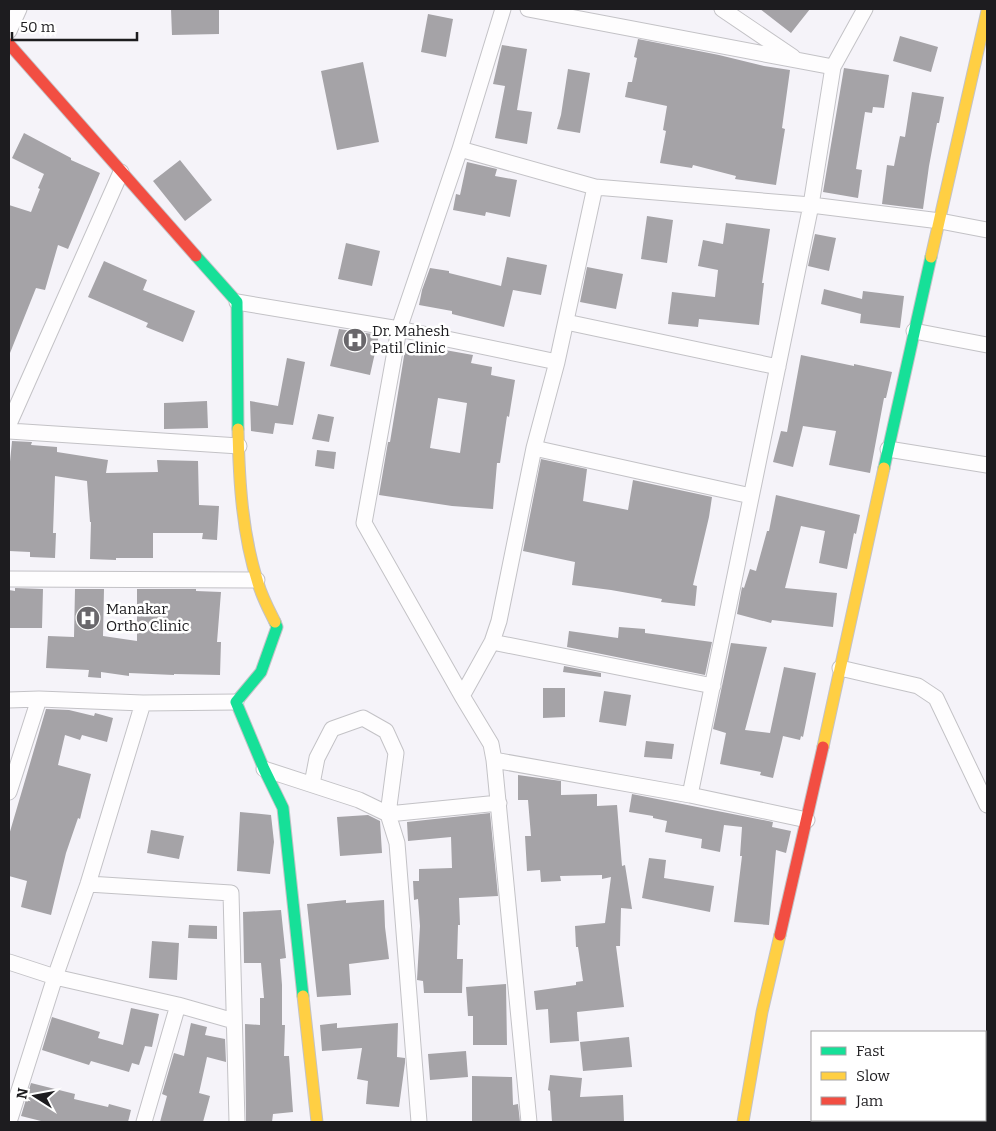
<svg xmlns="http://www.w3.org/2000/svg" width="996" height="1131" viewBox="0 0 996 1131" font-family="Bitter,serif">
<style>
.building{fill:#a5a3a7;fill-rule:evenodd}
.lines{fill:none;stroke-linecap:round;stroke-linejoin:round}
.street-casing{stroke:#c3c2c6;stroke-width:17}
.fast-casing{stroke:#c3c2c6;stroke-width:13}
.slow-casing{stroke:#c3c2c6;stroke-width:13}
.jam-casing{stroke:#c3c2c6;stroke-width:13}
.street{stroke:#fefdfe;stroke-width:15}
.fast{stroke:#16e098;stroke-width:11}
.slow{stroke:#ffcf43;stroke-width:11}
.jam{stroke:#f24e42;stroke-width:11}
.labels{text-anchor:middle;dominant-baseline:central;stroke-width:5;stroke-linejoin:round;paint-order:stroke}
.poi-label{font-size:15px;fill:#1d1c1f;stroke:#fff;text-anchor:start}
</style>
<rect width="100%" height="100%" fill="#f5f3f9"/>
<!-- building -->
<path class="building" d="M171,9h48v25l-47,1z
M760,9h50l-19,24z
M428,14l25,5 -7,38 -25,-5z
M900,36l38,11 -7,25 -38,-11z
M638,39l81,16 45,11 26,4 -8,58 3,1 -9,56 -41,-6 1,-3 -43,-11 -1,3 -32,-5 6,-32 -3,-1 4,-24 -42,-9 3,-15h4l5,-24 -3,-1z
M502,45l25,4 -10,61 15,2 -5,32 -32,-6 10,-52 -12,-2z
M363,62l16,80 -42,8 -16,-79z
M844,68l45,7 -5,33 -11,-1 -1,6 -7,-1 -9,57 6,1 -4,28 -35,-6z
M568,69l22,4 -10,60 -23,-4 4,-14z
M912,92l32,5 -5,26h-2l-8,43 -6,43 -41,-5 5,-39 7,1 6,-30 5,1z
M24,133l47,25v2l29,13 -32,76 -10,-4 -13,45 -9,-2 -26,65 -1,-148 22,7 9,-23 -2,-1 6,-14 -32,-16z
M180,160l32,40 -27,21 -32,-40z
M467,162l30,7 -2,7 22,4 -7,37 -24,-5 -1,4 -32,-6 3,-16 4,1z
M647,216l26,4 -6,43 -26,-4z
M726,223l44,6 -8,54h2l-5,42 -60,-6 -1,8 -30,-3 4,-32 43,5 3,-27 -20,-4 5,-26 20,4z
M815,234l21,4 -7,33 -21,-5z
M346,243l34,8 -8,35 -34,-7z
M507,257l40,8 -6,30 -28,-5 -9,37 -52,-13v-3l-33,-6 3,-15 8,-22 19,3v2l52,13z
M104,261l43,19 -4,10 52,21 -12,31 -37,-15 2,-4 -60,-26z
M587,267l36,7 -7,35 -36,-7z
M824,289l38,10 1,-8 41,5 -4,32 -40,-5 1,-9 -40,-10z
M339,329l40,6 -9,40 -40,-9z
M405,350l39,4 1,-4 28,5 -2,8 21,4 -1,8 24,5 -6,37 -2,-1 -7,47h-3l-4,46 -41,-3 -73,-11 9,-53h2zM438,398l29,5 -7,50 -30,-5z
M801,355l53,11v-2l38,8 -6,26h-2l-14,75 -41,-8 7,-34 -33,-5 -10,41 -20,-5 8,-31 6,1z
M287,358l18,4 -12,63 -18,-2 -2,11 -22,-3 -1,-30 28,5z
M207,401l1,27 -44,1v-26z
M318,414l16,3 -5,25 -17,-3z
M12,441l20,1 -1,3 26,2v5l51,8 -2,13 52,-1 -1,-12 41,1 1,44 20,1 -2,34 -15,-1 1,-6h-50v25h-37v2l-26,-1 1,-37h-1l-3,-41 -32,-5 -2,57h3l-1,25 -25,-1v-5l-21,-1v-79z
M317,450l19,2 -2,17 -19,-3z
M541,459l46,10 -4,32 45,9 5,-30 79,17 -3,20 -16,68 4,1 -2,20 -34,-4 1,-3 -51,-9 -39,-5 3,-23 -52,-11z
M776,495l84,20 -4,19 -2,-1 -7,36 -28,-6 6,-32 -24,-5 -16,62 52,5 -4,34 -61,-7 -1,3 -34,-9 5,-27 2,1 6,-19 6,2 11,-40h2z
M15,588l28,1 -1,39h-33v-38l6,1z
M75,589h29l-1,47 34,5v-52h59v2l25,1 -4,50h4l-1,33 -46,-1v1l-45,-2v3l-28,-4v6l-13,-1 1,-7 -43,-2 2,-32 26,1z
M619,627l26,2v4l67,9 -7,33 -138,-28 2,-16 49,7z
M731,643l36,4 -22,83 25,3 14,-66 32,6 -13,64 -2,-1 -1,4 -17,-4 -10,42 -13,-3 1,-3 -41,-8 6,-31 -13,-4z
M564,666l37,7v4l-38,-5z
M543,688h22v29l-22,1z
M604,691l27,4 -5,31 -27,-4z
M46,709l23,1 25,6 1,-3 18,5 -6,24 -25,-7 -2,5 -15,-5 -7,30 33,9 -11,45 -2,-1 -12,35 -15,62 -30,-8 6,-26 -18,-5v-41z
M646,741l28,3 -2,15 -28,-2z
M518,775l43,6v14l36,-1v12l20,-1 5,61 3,-1 7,44 -11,-1 -1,38h-4l8,61 -47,5 2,29 -29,2 -2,-34 -12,1 -2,-19 42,-6v-3l7,-1 -5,-34h-2l-1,-21 30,-3 6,-46 -9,2v-4l-42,1 1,5 -20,1 -1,-12 -13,1 -2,-35h6l-3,-36h-10z
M632,794l141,28 -1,5 19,4 -5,22 -10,-3 -7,75 -35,-3 8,-66h-2l2,-29 -18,-2 -4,27 -19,-4 1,-9 -37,-7 2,-11 -14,-3v-2l-24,-4z
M240,812l31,3 3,27 -4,32 -33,-3z
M490,813l8,83 -39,2 1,27h-2l-1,34h6l-1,34h-38l-1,-12 -6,-1 3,-54 -2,-27 -4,1 -1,-19h6v-12l33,-1 -1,-31 -43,4 -1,-19z
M368,815l12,6 2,32 -42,3 -3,-39z
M151,830l33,6 -5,23 -32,-6z
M649,858l17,2 -2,18 50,8 -4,26 -68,-14z
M346,900v3l38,-3 1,27 4,32 -40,5 2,31 -34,2 -10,-93z
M281,910l5,48 -6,1 2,26v40h3l-1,31h5l4,56 -20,2 -1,8h-26l-1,-98 15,1v-27h4l-3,-35h-17l-1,-51z
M189,925l28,1v13l-29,-1z
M152,941l27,2 -2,37 -28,-2z
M506,984l1,61h-34v-29h-5l-2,-29z
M131,1008l28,6 -7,33 -7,-1 -6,19 -7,-2 -3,9 -38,-11 -2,4 -47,-15 10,-33 48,15 -2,6 25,7z
M191,1023l16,4 -2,8 20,4 1,23 -19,-5 -8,36 11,3 -7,26h-43l7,-26 -5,-2 12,-41 10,3z
M337,1023v5l61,-5 -1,34 8,1v5l-6,44 -33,-3 2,-23 -11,-2 5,-31 -40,3 -2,-26z
M629,1037l3,30 -49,4 -3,-29z
M466,1051l2,26 -38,3 -2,-26z
M550,1075l32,3 -2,19 43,-2 1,27h-72l-2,-31 -2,-1z
M472,1076l40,1 1,28 5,-1 2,18h-48z
M31,1083l44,11 -1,5 34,8 1,-3 22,6 -3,12h-83l-24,-6z"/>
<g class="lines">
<!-- street casing -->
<g class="street-casing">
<path id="street" d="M503,9l-43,140 135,38 216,18 129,16 47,9
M528,9l305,58 32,-58
M722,9l71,48
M9,31l10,-22
M460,149l-61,180 -35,194 98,173 29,48 3,16 196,35 117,25
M237,302l162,27 158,33
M566,322l212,45
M914,331l73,14
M9,424l112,-252
M9,431l230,15
M534,448l217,48
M888,449l99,16
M9,579l248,1
M492,642l221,44
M840,668l78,18 18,12 51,107
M462,696l30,-54 7,-21 35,-173 23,-86 38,-175
M9,700l30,-1 104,4 93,-1
M494,760l35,362
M264,769l95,31 29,14 9,29 22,279
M312,784l5,-26 15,-29 31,-11 23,13 10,22 -8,61 111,-11
M9,792l30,-93
M690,795l121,-590 22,-138
M88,884l143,9 6,229
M9,962l46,15 123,28 56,16
M9,1122l46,-145 33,-93 55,-181
M144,1122l34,-117"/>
</g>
<!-- fast casing -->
<g class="fast-casing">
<path id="fast" d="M196,256l41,46 1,127
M884,468l47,-211
M275,622l2,5 -16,45 -25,30 28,67 19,39 20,188"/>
</g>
<!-- slow casing -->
<g class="slow-casing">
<path id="slow" d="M931,257l56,-246
M238,429c1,51 4,105 20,154 4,14 11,27 17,39
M823,747l61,-279
M303,996l14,126
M743,1122l19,-110 18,-77"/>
</g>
<!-- jam casing -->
<g class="jam-casing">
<path id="jam" d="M9,44l187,212
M780,935l43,-188"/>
</g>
<!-- street -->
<use href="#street" class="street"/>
<!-- fast -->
<use href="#fast" class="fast"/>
<!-- slow -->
<use href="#slow" class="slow"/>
<!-- jam -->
<use href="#jam" class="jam"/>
</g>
<!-- icons -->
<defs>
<g id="hospital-disc" transform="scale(1.25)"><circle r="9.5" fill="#69676b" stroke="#fff"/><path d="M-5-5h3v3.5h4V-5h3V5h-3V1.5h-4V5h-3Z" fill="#fff"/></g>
</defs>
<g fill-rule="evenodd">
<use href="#hospital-disc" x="355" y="340"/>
<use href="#hospital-disc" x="88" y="618"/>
</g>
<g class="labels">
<!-- poi labels -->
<g class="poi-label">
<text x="372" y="331">Dr. Mahesh<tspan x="372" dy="17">Patil Clinic</tspan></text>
<text x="106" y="609">Manakar<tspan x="106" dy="17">Ortho Clinic</tspan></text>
</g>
</g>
<!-- border -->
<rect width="996" height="1131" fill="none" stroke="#1d1c1f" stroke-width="20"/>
<!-- legend -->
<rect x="811" y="1031" width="175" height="90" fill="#ffffff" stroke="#a5a4a5"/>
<rect x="821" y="1047" width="25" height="8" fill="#16e098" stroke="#a5a4a5"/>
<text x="856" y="1056" font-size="15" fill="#1d1c1f">Fast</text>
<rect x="821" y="1072" width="25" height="8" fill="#ffcf43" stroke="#a5a4a5"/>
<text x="856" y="1081" font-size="15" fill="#1d1c1f">Slow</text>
<rect x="821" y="1097" width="25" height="8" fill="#f24e42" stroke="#a5a4a5"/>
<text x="856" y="1106" font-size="15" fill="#1d1c1f">Jam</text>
<!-- north arrow -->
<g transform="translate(35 1096) rotate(281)" stroke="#ffffff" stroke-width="4" paint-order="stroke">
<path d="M0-4L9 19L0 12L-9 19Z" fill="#1d1c1f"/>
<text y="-8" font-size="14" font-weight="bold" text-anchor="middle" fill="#1d1c1f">N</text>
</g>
<!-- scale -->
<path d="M12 32v8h125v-8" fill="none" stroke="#1d1c1f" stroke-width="2.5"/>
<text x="20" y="32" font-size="15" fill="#1d1c1f" stroke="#ffffff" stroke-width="4" paint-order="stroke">50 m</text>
</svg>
